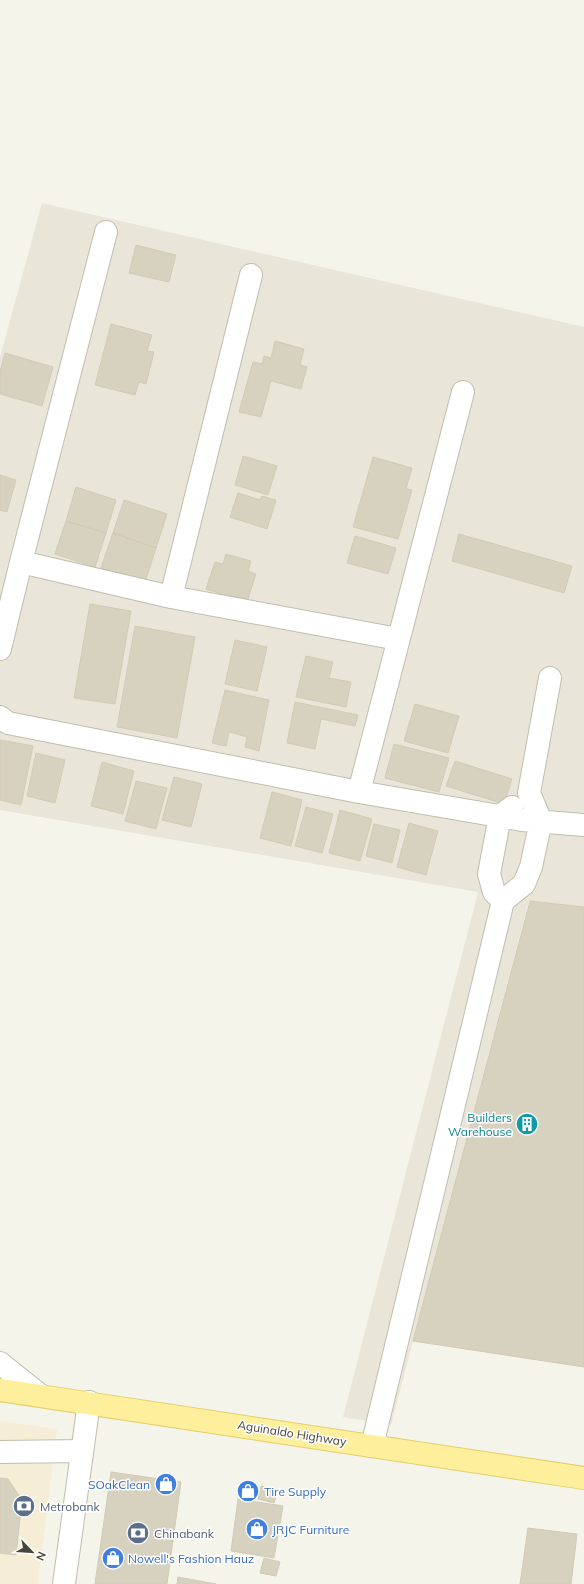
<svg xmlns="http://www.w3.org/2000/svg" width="584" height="1584" viewBox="0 0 584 1584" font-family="Mulish,sans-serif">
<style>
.residential{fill:#e9e6d9}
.commercial{fill:#f6edd7}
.building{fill:#d7d1c0;stroke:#d2cab4}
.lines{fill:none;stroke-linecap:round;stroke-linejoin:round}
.minor-casing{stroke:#c1bdad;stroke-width:24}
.major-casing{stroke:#e3d06b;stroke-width:24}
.minor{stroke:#fff;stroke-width:22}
.major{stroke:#fdef9c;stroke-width:22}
.labels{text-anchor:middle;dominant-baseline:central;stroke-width:3;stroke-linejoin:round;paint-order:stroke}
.culture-label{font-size:12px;fill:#0d838f;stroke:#fff;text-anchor:end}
.street-label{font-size:12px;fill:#4a4539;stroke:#fff}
.shop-label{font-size:12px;fill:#366cbe;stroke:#fff;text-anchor:start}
.service-label{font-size:12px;fill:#4e5e75;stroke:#fff;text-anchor:start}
</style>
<rect width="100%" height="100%" fill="#f5f4eb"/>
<!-- residential -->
<path class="residential" d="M42,203l542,124v580l-55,-6 -138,524 -48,-8 135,-525 -478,-82v-453z"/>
<!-- commercial -->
<path class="commercial" d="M0,1421l57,8 -19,155h-38z"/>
<!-- building -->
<path class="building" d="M136,245l40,10 -7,27 -40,-9z
M111,324l41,11 -5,16 7,1 -8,32 -7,-2 -4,13 -40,-10z
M275,341l29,8 -4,16 7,2 -6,22 -30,-8 -10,36 -22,-5 14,-50 9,2 2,-8 7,2z
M5,353l48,14 -11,39 -42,-12v-23z
M243,456l34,10 -9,29 -33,-10z
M373,457l39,11 -6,21 6,1 -14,49 -45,-12z
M0,475l16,5 -9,32 -7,-2z
M76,487l40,13 -10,33 -40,-12z
M238,493l22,7 2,-4 14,4 -9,29 -37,-12z
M124,500l43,14 -11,34 -43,-15z
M66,521l40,12 -11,34 -40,-13z
M113,533l43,15 -11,34 -44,-14z
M459,534l113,32 -8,27 -112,-32z
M355,536l41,12 -8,26 -41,-11z
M226,554l25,7 -3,10 8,3 -9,28 -41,-13 9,-27 8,2z
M90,604l41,7 -16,93 -41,-6z
M135,626l60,11 -18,101 -60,-11z
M235,640l32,7 -10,44 -32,-7z
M306,656l27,6 -4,16 22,4 -5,25 -50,-10z
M225,690l44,10 -10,51 -14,-4 2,-10 -18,-5 -3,14 -14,-3z
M295,702l63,13 -3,11 -34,-7 -6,30 -28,-6z
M415,704l44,12 -11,37 -44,-12z
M0,740l33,6 -12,59 -21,-5z
M394,744l55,14 -10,34 -54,-14z
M36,753l29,7 -10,43 -28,-7z
M455,761l57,18 -8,25 -58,-18z
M102,762l32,9 -11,43 -32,-8z
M174,777l28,7 -11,43 -29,-7z
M136,781l31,7 -11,41 -31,-8z
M272,792l30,8 -11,46 -31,-8z
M306,807l27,7 -11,39 -27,-7z
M340,810l32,9 -12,42 -31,-8z
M409,823l29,8 -12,44 -29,-8z
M374,824l26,6 -8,33 -26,-7z
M530,901l54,6v460l-171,-26z
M111,1472l70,10 -14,102h-72z
M0,1478l8,1 14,21 -6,55 -16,-2z
M261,1486l17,4 -4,13 -16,-4z
M238,1499l45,7 -9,52 -43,-7z
M528,1528l49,6 -6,50h-51z
M264,1558l16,4 -4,14 -16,-3z
M178,1577l38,7h-39z"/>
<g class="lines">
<!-- minor casing -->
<g class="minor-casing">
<path id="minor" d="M21,562l150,35 227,42
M171,597l80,-322
M0,649l21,-87 85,-330
M0,717l8,6 351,69 163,28 62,5
M359,792l104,-400
M503,901l-9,-9 -5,-18 11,-58 12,-9
M0,1363l40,32
M372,1446l131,-545 21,-17 7,-17 10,-46 -12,-28 21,-115
M0,1452l82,-1
M64,1584l25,-182"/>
</g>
<!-- major casing -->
<g class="major-casing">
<path id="major" d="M0,1390l584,88"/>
</g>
<!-- minor -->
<use href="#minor" class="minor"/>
<!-- major -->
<use href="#major" class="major"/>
</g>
<!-- icons -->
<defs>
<g id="building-disc" transform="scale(1.15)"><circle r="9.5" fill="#0f9aa8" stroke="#fff"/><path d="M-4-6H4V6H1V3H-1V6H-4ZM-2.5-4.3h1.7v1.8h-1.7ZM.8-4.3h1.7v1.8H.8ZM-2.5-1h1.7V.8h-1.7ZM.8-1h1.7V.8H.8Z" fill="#fff"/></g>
<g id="shop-disc" transform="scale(1.15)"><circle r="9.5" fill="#3f7fe0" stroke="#fff"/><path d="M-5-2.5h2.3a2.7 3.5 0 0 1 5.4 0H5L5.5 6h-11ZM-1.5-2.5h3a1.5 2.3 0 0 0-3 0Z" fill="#fff"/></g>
<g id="bank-disc" transform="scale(1.15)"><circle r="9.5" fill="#5c6f8a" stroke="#fff"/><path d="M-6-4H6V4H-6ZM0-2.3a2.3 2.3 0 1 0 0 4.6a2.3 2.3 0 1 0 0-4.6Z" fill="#fff"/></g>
</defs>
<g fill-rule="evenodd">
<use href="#building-disc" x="527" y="1124"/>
<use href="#shop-disc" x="166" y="1484"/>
<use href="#shop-disc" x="248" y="1491"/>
<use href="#bank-disc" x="24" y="1506"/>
<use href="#shop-disc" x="257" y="1529"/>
<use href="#bank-disc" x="138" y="1533"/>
<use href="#shop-disc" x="113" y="1558"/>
</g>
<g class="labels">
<!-- culture labels -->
<g class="culture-label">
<text x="512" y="1117">Builders<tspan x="512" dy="14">Warehouse</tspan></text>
</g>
<!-- street labels -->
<g class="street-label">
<text transform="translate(292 1433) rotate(9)">Aguinaldo Highway</text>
</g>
<!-- shop labels -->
<g class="shop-label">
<text x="150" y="1484" text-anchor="end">SOakClean</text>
<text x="264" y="1491">Tire Supply</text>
<text x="272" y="1529">JRJC Furniture</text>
<text x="128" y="1558">Nowell's Fashion Hauz</text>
</g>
<!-- service labels -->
<g class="service-label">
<text x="40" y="1506">Metrobank</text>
<text x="154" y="1533">Chinabank</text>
</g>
</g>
<!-- north arrow -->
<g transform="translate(32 1552) rotate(115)" stroke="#ffffff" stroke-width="3" paint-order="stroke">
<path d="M0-3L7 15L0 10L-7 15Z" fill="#4a4539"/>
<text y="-6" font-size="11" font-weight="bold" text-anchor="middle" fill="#4a4539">N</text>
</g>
</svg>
